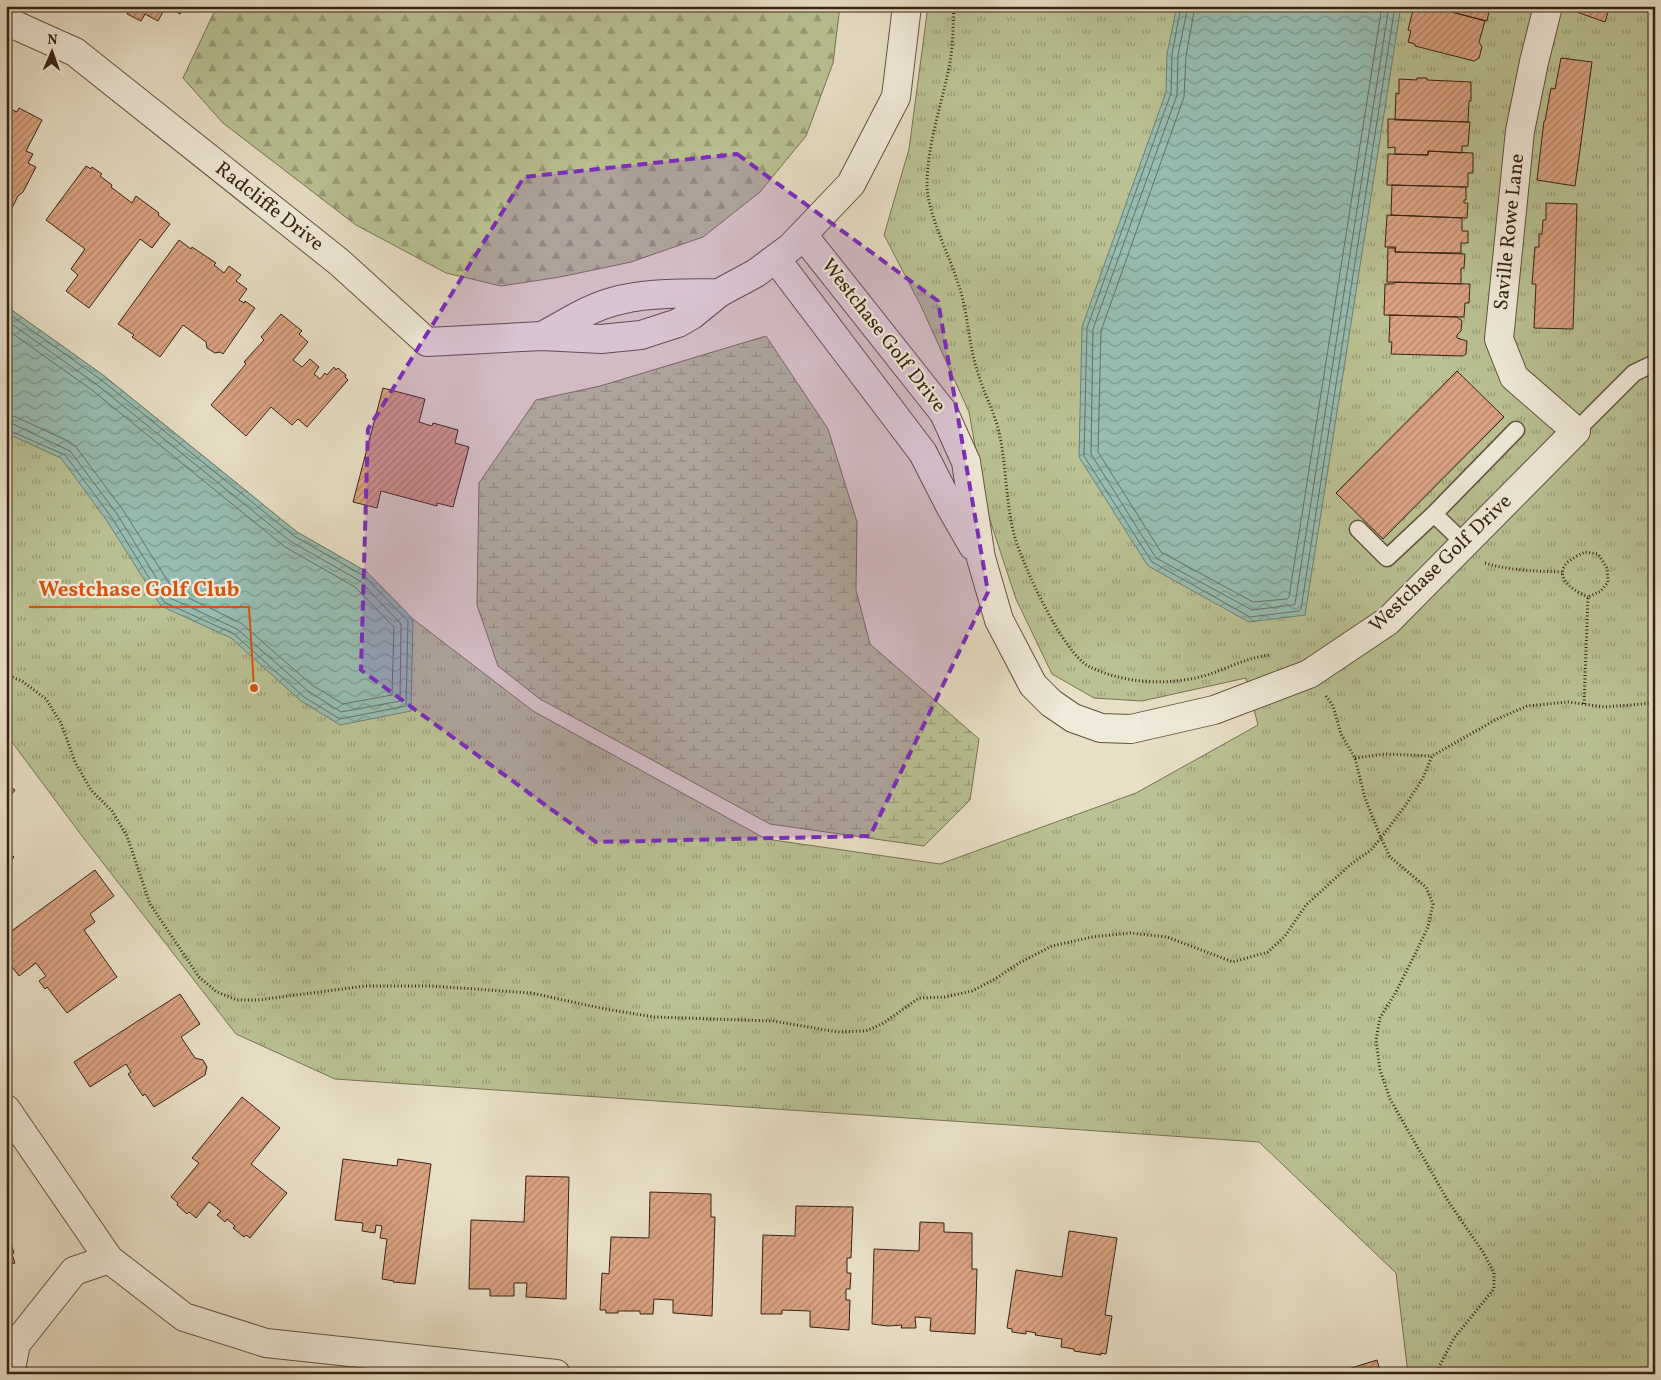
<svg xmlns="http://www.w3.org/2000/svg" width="1661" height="1380" viewBox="0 0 1661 1380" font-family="Vollkorn,serif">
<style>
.grass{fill:url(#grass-tufts);stroke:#787252}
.forest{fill:url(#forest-firs);stroke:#787252}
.wetland{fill:url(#wetland-marsh);stroke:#787252}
.water{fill:url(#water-waves);stroke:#717f72}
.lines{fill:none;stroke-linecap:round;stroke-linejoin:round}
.shore{stroke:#677062;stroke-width:1}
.building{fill:url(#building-hatch);stroke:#372311}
.service-casing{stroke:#63523e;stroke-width:19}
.minor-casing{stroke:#63523e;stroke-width:30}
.path{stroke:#372311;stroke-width:3;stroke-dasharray:1 2.5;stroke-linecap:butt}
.service{stroke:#f0eada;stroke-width:16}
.minor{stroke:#f0eada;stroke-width:28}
.marked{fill:#7b2cbf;fill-opacity:0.2;stroke:#7b2cbf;stroke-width:4;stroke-dasharray:10 6;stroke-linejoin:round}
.labels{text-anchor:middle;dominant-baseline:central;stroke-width:4.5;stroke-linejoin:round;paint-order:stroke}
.street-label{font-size:20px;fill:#372311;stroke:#f0eada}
.leader{fill:none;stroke:#d6540c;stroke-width:2}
.callout-dot{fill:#d6540c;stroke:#f0eada;stroke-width:2}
.callout-label{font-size:21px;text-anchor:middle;font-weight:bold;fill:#d6540c;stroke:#f0eada;stroke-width:4.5;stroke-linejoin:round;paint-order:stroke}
</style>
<defs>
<pattern id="grass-tufts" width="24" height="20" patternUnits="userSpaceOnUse" patternTransform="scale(1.25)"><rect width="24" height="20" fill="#bac192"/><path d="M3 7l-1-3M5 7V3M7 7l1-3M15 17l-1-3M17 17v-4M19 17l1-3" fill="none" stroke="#989c76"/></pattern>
<pattern id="forest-firs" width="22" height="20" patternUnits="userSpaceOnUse" patternTransform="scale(1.25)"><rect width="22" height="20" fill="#bac192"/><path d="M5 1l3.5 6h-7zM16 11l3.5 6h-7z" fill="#989c76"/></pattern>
<pattern id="wetland-marsh" width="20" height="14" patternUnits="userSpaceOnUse" patternTransform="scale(1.25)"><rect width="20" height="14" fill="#bac192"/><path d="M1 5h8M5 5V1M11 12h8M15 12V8" fill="none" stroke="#989c76"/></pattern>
<pattern id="water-waves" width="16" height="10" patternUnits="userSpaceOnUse" patternTransform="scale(1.25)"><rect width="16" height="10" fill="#97bdb2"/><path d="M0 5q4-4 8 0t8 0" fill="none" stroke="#7c998f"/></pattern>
<pattern id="building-hatch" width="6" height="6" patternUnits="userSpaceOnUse" patternTransform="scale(1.25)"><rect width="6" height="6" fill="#dba382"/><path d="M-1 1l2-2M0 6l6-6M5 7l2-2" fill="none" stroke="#b28469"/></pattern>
</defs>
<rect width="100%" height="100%" fill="#e8dfc6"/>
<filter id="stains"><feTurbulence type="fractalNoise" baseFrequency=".004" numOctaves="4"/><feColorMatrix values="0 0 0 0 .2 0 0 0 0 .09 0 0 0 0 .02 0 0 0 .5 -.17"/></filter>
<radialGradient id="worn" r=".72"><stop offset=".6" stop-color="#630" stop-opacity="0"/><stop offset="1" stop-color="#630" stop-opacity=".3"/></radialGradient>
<!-- grass -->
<path class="grass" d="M928,6h727v1368h-247l-12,-101 -137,-131 -924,-63 -99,-45 -154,-198 -76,-102v-428l97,69 194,157 70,40 46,47 120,92 233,128 174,25 196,-71 122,-68 -12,-47 -104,23 -48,-3 -42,-24 -36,-75 -30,-91 -17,-96 -48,-106 -37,-71 25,-86z"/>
<!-- forest -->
<path class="forest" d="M217,6h623l-7,57 -27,73 -46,56 -57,45 -72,25 -71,15 -59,9 -55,-13 -90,-48 -133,-102 -40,-45z"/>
<!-- wetland -->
<path class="wetland" d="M766,336l62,93 29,93 -1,68 14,54 109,95 -9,61 -46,46 -154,-22 -230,-125 -42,-33 -21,-61 2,-122 57,-83 64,-14z"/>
<!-- water -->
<path class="water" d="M1177,6h224l-96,609 -56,7 -101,-56 -69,-109 3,-130 84,-235 1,-38z
M6,306l97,69 194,157 70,40 46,47 -2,92 -71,14 -39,-24 -70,-63 -70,-32 -54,-85 -46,-63 -55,-25z"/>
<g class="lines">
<!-- shore -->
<path class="shore" d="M1181,6l-9,48 -1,39 -84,235 -3,128 68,106 98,55 49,-6 2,-2 94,-603
M1188,6l-10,49 -1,40 -84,234 -2,125 65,104 96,52 41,-5 2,-1 94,-598
M1195,6l-9,50 -2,41 -83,234 -3,121 63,100 92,50 34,-3 2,-2 93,-591
M6,312l94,67 194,157 70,40 44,45 -2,85 -66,13 -36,-22 -70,-63 -70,-32 -52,-84 -47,-63 -59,-26
M6,320l90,64 194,157 70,40 41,43 -1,77 -59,11 -33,-21 -71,-62 -69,-32 -51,-83 -47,-63 -57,-27 -7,-1
M6,329l86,61 193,157 70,40 39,40 -2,68 -49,9 -31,-19 -71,-62 -67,-32 -51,-81 -47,-63 -6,-5 -54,-25 -10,-2"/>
</g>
<!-- building -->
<path class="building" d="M130,6h36l-8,15 -13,-7 -4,7 -14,-7z
M166,6h18l-4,8z
M1414,6h15l56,15 -6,21 3,5 -3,11 -5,3 -59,-15v-2l-7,-2 3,-11 -3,-1z
M1429,6h64l-3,1 -3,14z
M1569,6h41l-5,16 -37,-13z
M1561,58l31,4 -17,124 -38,-6 7,-59h1l6,-33 4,1z
M1417,78h10v2l44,2v19h-2l-1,21 -73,-2 1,-27 3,1v-15l18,1z
M6,102l4,2 -2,4 9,4 2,-4 23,12 -16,31 7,3 -5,9 8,4 -13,25 -5,4 -8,16 -4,1z
M1388,119l82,3 -2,24h-6v7l-34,-2v4l-33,-1v-7l-7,1z
M1428,151l45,2v20h-5v14l-81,-2 1,-31 40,1z
M86,166l5,3 1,-2 10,7 -2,2 12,9 -1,2 21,16 4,-7 23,17 -1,2 12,9 -18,24 -12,-9 -51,69 -23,-17 12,-16 -7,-6 14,-20 -39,-29z
M1392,185l74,2v13h-2v3h4l-1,15 -76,-3z
M1546,203l31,1 -4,125 -39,-1 2,-44h-4l3,-37h4v-13h3l1,-14h3z
M1387,215l75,3v13h6v12h-7v10l-66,-1 1,-5h-11z
M179,240l12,9 1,-2 24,16 -2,2 10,8 5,-7 12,9 -5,6 11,8 -8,11 5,3 1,-2 10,7 -32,46 -3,-2 -5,1 -8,-5 -1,-6 -23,-17 -23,32 -28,-20 2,-2 -16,-11z
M1388,248h7v4l70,2 -1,14h-3v16l-74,-2z
M1394,282l76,2 -1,19h-4l-1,14 -80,-2 1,-31h9z
M281,314l21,17 -3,3 9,8 -15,18 9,7 8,-8 9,8 -5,7 6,5 5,-6 2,2 7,-8 2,3 2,-2 8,7 -1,2 3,3 -41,47 -9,-8 -6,6 -21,-18 -25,29 -35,-31 35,-41 -2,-2 20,-22 -3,-3z
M1390,315l67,2 5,4 -1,10 -4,4v3l10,3 -1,13 -3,2 -72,-2 1,-12h-3z
M1457,371l47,46 -121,122 -47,-46z
M383,388l42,11 -6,23 13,4 1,-3 25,7 -3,13 14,4 -16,60 -16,-4v3l-56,-15 -4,17 -24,-6z
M6,784l9,6 -9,12z
M6,851l8,6 -8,10z
M95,870l19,26 -24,18 5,8 -11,8 33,47 -50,36 -20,-26 -2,2 -6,-8 7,-5 -10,-13 -17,13 -13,-17v-24z
M180,994l20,30 -19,13 14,21 8,2 4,7 -2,8 -51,32 -9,-13 -2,2 -15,-22 3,-2 -5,-8 -36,23 -16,-25z
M242,1097l38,31 -29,36 36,29 -37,45 -4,-3 -2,2 -11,-9 2,-2 -8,-7 -2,3 -8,-7 4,-4 -12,-9 -13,16 -7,-6 -2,2 -10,-9 1,-2 -7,-6 28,-34 -7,-5z
M343,1159l54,7 1,-7 33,5 -16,120 -22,-2 1,-1 -12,-2 5,-40 -7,-1 2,-12 -6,-1 -1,8 -13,-2 1,-8 -28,-3z
M526,1176l43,1 -3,122 -40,-2 1,-14h-13v13h-24v-7h-21l2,-69 53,2z
M650,1192l61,2v23h4l-3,99 -39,-3v-13l-19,-1 -1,15h-13v-3h-22v2h-12v-3h-6l2,-37 7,1 2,-37 38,1z
M796,1206l57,1 -2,51h-4v15h4l-1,16h-4v11h4l-1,30 -39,-3v-16l-28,-1v4h-21l2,-79 32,1z
M920,1222l24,1v9l28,1v36h5l-2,65 -45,-3 1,-13 -16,-1 1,11h-15l1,-3 -14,1 -16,-2 2,-75 45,2z
M1069,1231l48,7 -12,77 7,1 -6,38 -5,-1v2l-27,-4v-2l-13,-2 1,-8 -27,-4 1,-2 -10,-2v3l-14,-2v-3l-5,-1 9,-58 46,7z
M6,1238l1,3 3,-1 4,13 -2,1 3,9 -9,3z
M1377,1360l4,14h-49z"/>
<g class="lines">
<!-- service casing -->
<g class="service-casing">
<path id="service" d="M1576,431l58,-58 21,-10
M1358,529l29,29 47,-44
M1465,544l-31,-30 82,-84"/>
</g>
<!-- minor casing -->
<g class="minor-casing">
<path id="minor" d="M6,21l69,31 264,210 88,80 115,-6 59,3 40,-4 37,-12 14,-8 27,-22 37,-20 35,-26 60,-63 45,-87 11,-91
M803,235l141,178 22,49 15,96 18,62 34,65 18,18 22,15 28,10 30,1 83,-19 95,-36 79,-53 188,-190 -62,-54 -15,-38 21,-208 14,-69 14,-56
M776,259l147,194 27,53 23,40
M542,336c23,-12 45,-27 70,-34 34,-10 72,-8 107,-9
M6,1109l103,150 75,58 82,26 290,31
M10,1374l6,-30 58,-73 35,-12"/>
</g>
<!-- path -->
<path class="path" d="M954,6c-1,21 -1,42 -5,62 -8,38 -21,75 -22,114 -1,29 22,72 31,101 10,28 10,59 19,87 6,20 15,38 21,58 9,36 7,75 17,110 9,29 48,116 75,129 35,17 80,19 117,8 22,-7 41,-18 63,-20
M1485,563c26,8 51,8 78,9
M6,675l16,6 24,18 15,24 14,39 16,28 21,21 15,25 23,68 49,73 18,15 20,8h21l107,-14h66l100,7 74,16 49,8 119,4 65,11 28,-1 16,-7 37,-26 26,-1 27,-6 23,-12 24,-16 33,-17 40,-9 38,-4 37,4 66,25 35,-10 17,-16 21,-31 45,-41 20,-14 10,-12 9,19 36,30 7,17 -5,23 -12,25 -20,40 -16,26 -4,22 4,30 10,29 58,102 35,51 11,21v16l-40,49 -15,29 -1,7
M1326,696l7,10 8,28 14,24 10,40 16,40 24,-32 18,-28 9,-22 63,-36 32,-14 41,-4 37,5 50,-4
M1584,704l4,-107 13,-6 7,-9 -1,-14 -9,-14 -13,-2c-6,3 -15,7 -20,13 -10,16 12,27 23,32
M1355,758l30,-4 47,2"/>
<!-- service -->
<use href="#service" class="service"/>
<!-- minor -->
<use href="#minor" class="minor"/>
</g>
<!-- marked area -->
<path class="marked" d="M737,154l201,147 50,291 -118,244 -274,6 -235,-172 7,-241 156,-252z"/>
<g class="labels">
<!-- street labels -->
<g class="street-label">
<text transform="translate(269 207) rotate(38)">Radcliffe Drive</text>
<text transform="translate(1510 232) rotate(-84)">Saville Rowe Lane</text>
<text transform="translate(883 336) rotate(52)">Westchase Golf Drive</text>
<text transform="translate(1441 564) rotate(-44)">Westchase Golf Drive</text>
</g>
</g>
<!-- callouts -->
<path class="leader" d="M254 688L249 607H29"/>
<circle class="callout-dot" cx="254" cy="688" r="5"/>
<g class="callout-label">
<text x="139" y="596">Westchase Golf Club</text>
</g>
<!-- margin -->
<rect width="1661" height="1380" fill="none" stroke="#e8dfc6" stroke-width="25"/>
<rect x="8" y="8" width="1646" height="1365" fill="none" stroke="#372311" stroke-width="2.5"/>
<rect x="12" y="12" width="1636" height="1355" fill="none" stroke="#372311"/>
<!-- north arrow -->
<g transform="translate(52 52) rotate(2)" stroke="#f0eada" stroke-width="4" paint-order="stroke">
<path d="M0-4L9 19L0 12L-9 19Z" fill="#372311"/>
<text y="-8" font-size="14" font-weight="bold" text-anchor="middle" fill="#372311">N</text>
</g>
<rect width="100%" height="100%" filter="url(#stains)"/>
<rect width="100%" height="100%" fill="url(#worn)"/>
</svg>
